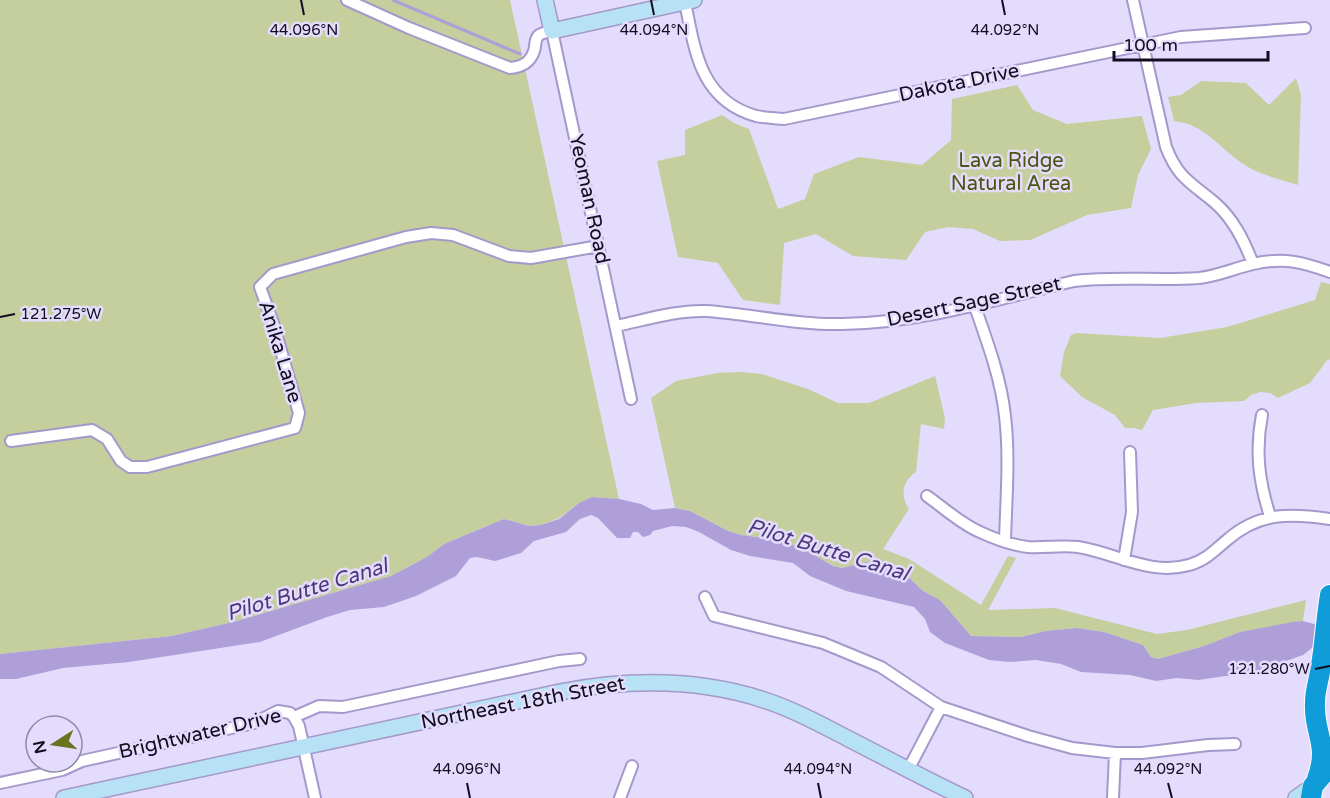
<svg xmlns="http://www.w3.org/2000/svg" width="1330" height="798" viewBox="0 0 1330 798" font-family="'Varela Round',sans-serif">
<style>
.green{fill:#c5ce9d}
.water{fill:#ae9fd8}
.lines{fill:none;stroke-linecap:round;stroke-linejoin:round}
.stream{stroke:#ae9fd8;stroke-width:3}
.street-casing{stroke:#a598cb;stroke-width:14}
.secondary-casing{stroke:#a598cb;stroke-width:18}
.highway-casing{stroke:#fff;stroke-width:22}
.street{stroke:#fff;stroke-width:10}
.secondary{stroke:#b7e1f4;stroke-width:15}
.highway{stroke:#0f9cd9;stroke-width:20}
.ticks{fill:none;stroke:#120c1e;stroke-width:2}
.labels{text-anchor:middle;dominant-baseline:central;stroke-width:5;stroke-linejoin:round;paint-order:stroke}
.street-label{font-size:20px;fill:#120c1e;stroke:#e4dcfd}
.park-label{font-size:20px;fill:#4c540f;stroke:#e4dcfd}
.water-label{font-size:21px;font-style:italic;fill:#4d367a;stroke:#e4dcfd}
.ticks-label{font-size:15px;text-anchor:middle;fill:#120c1e;stroke:#e4dcfd;stroke-width:5;stroke-linejoin:round;paint-order:stroke}
</style>
<rect width="100%" height="100%" fill="#e4dcfd"/>
<!-- green -->
<path class="green" d="M0,0h510l109,499 -27,-2 -13,6 -20,15 -18,7 -12,1 -25,-7 -60,25 -17,13 -36,19 -154,45 -65,15 -172,18z
M1296,78l5,17 -3,90c-17,-6 -39,-10 -53,-20 -27,-17 -38,-40 -71,-44l-6,-24 13,-2 20,-14 45,2 23,22z
M1017,85l16,25 34,14 75,-8 9,33 -13,26 -7,33 -44,7 -57,25 -30,1 -27,-12 -25,-2 -23,5 -19,28 -53,-4 -37,-22 -32,9 -4,62 -37,-5 -25,-37 -40,-6 -21,-96 28,-6v-25l37,-15 12,8 15,6 29,80 27,-10 9,-25 45,-17 63,8 29,-25 1,-41z
M1321,282l9,2v76l-2,-1 -18,24 -32,15 -8,-5 -10,-1 -9,3 -7,6 -48,2 -43,7 -11,20 -8,-2h-9l-10,-13 -33,-18 -22,-21 4,-24 7,-17 6,-2 83,5 67,-11 88,-27z
M739,372l23,2 46,15 30,14h31l66,-27 10,42 -1,11 -23,-5 -5,48c-14,9 -16,24 -7,37l-26,40 26,10 72,46 27,-49 8,2 -28,52 67,-2 102,26 30,-4 119,-30 -3,21 -63,11 -36,14 -46,13 -7,-2 -8,-12 -39,-13 -27,-4 -31,3 -25,6 -50,-1 -31,-36 -17,-9 -20,-19 -36,-10 -25,6 -8,-2 -32,-17 -29,-10 -32,-4 -13,-4 -38,-20 -15,-3 -24,-110 25,-17 41,-8z"/>
<!-- water -->
<path class="water" d="M592,497l27,2 22,5 12,6 22,-2 15,3 38,20 13,4 32,4 29,9 31,18 9,2 25,-6 36,10 20,19 17,9 31,36 50,1 25,-6 31,-3 27,4 39,13 8,12 7,2 46,-13 36,-14 53,-10 10,-1 11,3 16,-4 -12,23 -15,12 -42,15 -35,6 -28,4 -21,-2 -21,3 -26,-6 -49,-3 -20,-8 -25,-4 -26,2 -21,-2 -44,-17 -15,-11 -5,-13 -11,-12 -68,-16 -36,-15 -17,-13 -43,-7 -19,-6 -32,-18 -13,-5 -14,-1 -19,5 -3,4 -7,2 -5,-5h-5l-3,6h-13l-19,-20 -7,-3 -11,4 -14,13 -32,9 -13,12 -26,8 -18,-4 -7,1 -14,18 -40,20 -32,11 -34,3 -23,7 -67,25 -131,20 -66,6 -47,11h-16v-25l172,-18 65,-15 154,-45 36,-19 17,-13 60,-25 25,7 12,-1 18,-6 20,-16z"/>
<g class="lines">
<!-- stream -->
<path class="stream" d="M393,0l127,54"/>
<!-- street casing -->
<g class="street-casing">
<path id="street" d="M347,0l62,28 101,40c12,-1 20,-5 24,-17 2,-5 0,-10 4,-15 3,-3 9,-4 14,-5l79,368
M1133,0l33,147c12,31 24,35 48,55 19,16 30,38 39,62
M685,2c10,49 15,98 71,114 9,2 19,2 28,3l397,-82 124,-9
M974,304c13,37 27,74 31,112 5,42 1,84 0,126
M616,326c29,-6 60,-16 90,-15 45,3 90,14 136,13 79,-1 156,-25 232,-43 42,-5 84,0 125,-3 19,-2 36,-10 54,-14 31,-7 49,-2 77,8
M1262,415c-7,36 -3,67 8,101
M11,441l81,-11 15,9 14,22 9,6h17l148,-39 4,-15 -26,-90 -13,-36 13,-13 133,-37 25,-4 22,2 56,21 22,2 68,-12
M927,496c17,12 34,28 53,36 15,7 31,13 48,15 16,1 34,-2 50,0 38,6 72,29 111,18 16,-4 26,-15 38,-25 32,-28 63,-27 103,-21
M1124,560l8,-48 -2,-60
M705,597l9,19 109,27 58,24 60,40 87,29 44,12 43,5h27l66,-8 27,-1
M294,717l25,-11 24,1 216,-46 21,-2
M908,770l33,-63
M0,783l62,-13 20,-9 172,-38 24,-12 12,2 4,4 5,9 16,72
M620,798l12,-32
M1113,798l2,-45"/>
</g>
<!-- secondary casing -->
<g class="secondary-casing">
<path id="secondary" d="M545,0l7,31 142,-31
M64,798l496,-106c68,-13 137,-14 204,8 28,9 56,24 83,38 39,20 78,41 118,60
M1296,798l17,-12"/>
</g>
<!-- highway casing -->
<g class="highway-casing">
<path id="highway" d="M1317,779c13,-36 -4,-45 -2,-77 0,-13 5,-25 6,-37 4,-23 5,-47 9,-70
M1311,798l2,-12 12,-14"/>
</g>
<!-- street -->
<use href="#street" class="street"/>
<!-- secondary -->
<use href="#secondary" class="secondary"/>
<!-- highway -->
<use href="#highway" class="highway"/>
</g>
<!-- ticks -->
<path class="ticks" d="M301,0l3,15M651,0l3,15M1002,0l3,15M0,317l15,-3M1315,669l15,-3M467,783l3,15M818,783l3,15M1168,783l4,15"/>
<g class="labels">
<!-- street labels -->
<g class="street-label">
<text transform="translate(959 83) rotate(-12)">Dakota Drive</text>
<text transform="translate(589 199) rotate(78)">Yeoman Road</text>
<text transform="translate(974 302) rotate(-12)">Desert Sage Street</text>
<text transform="translate(280 352) rotate(73)">Anika Lane</text>
<text transform="translate(523 703) rotate(-11)">Northeast 18th Street</text>
<text transform="translate(200 734) rotate(-13)">Brightwater Drive</text>
</g>
<!-- park labels -->
<g class="park-label">
<text x="1011" y="161">Lava Ridge<tspan x="1011" dy="23">Natural Area</tspan></text>
</g>
<!-- water labels -->
<g class="water-label">
<text transform="translate(828 550) rotate(17)">Pilot Butte Canal</text>
<text transform="translate(307 590) rotate(-17)">Pilot Butte Canal</text>
</g>
</g>
<g class="ticks-label">
<text x="304" y="35">44.096°N</text>
<text x="654" y="35">44.094°N</text>
<text x="1005" y="35">44.092°N</text>
<text x="61" y="319">121.275°W</text>
<text x="1269" y="674">121.280°W</text>
<text x="467" y="774">44.096°N</text>
<text x="818" y="774">44.094°N</text>
<text x="1168" y="774">44.092°N</text>
</g>
<!-- north arrow -->
<g transform="translate(54 744) rotate(258)"><circle r="28" fill="#e4dcfd" stroke="#9089a4" stroke-width="1.5"/>
<path d="M0-4.5L10 22L0 15L-10 22Z" fill="#6a741e"/>
<text y="-9" font-size="16" font-weight="bold" text-anchor="middle" fill="#120c1e">N</text>
</g>
<!-- scale -->
<path d="M1114 51v9h154v-9" fill="none" stroke="#120c1e" stroke-width="3"/>
<text x="1123" y="51" font-size="18" fill="#120c1e" stroke="#e4dcfd" stroke-width="4.5" paint-order="stroke">100 m</text>
</svg>
